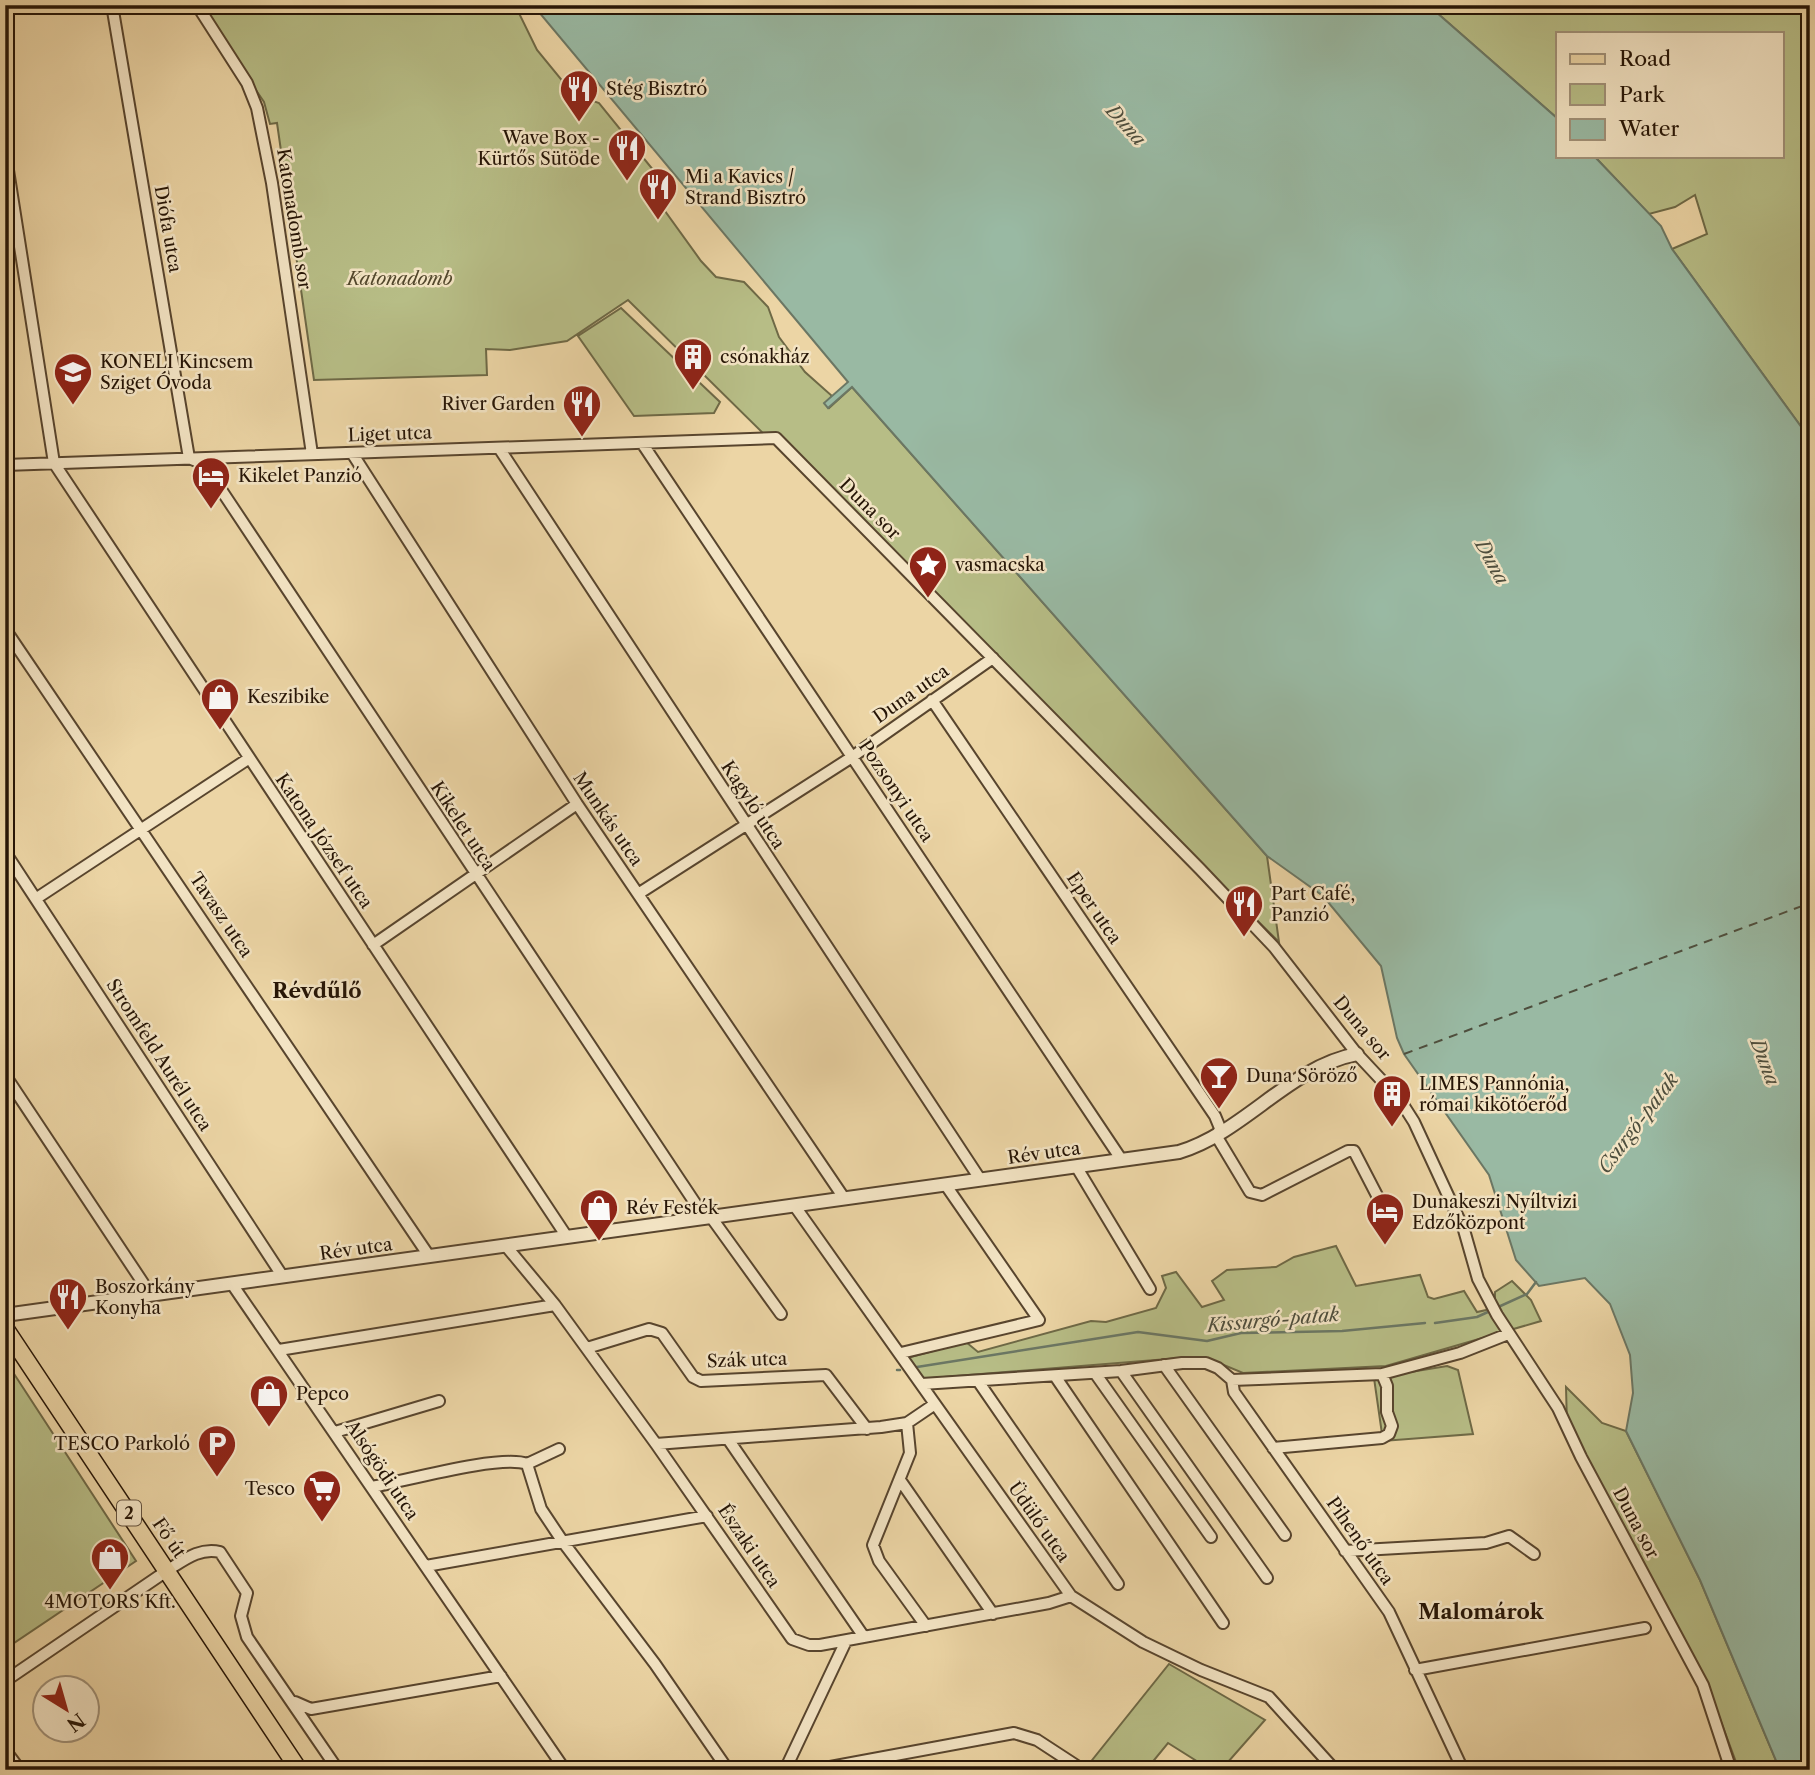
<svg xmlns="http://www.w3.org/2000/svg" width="1815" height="1775" viewBox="0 0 1815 1775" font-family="'Libre Caslon Text',serif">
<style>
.green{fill:#b7bd86;stroke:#6e6946;stroke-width:2}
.water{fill:#99b9a3;stroke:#6b7764;stroke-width:2}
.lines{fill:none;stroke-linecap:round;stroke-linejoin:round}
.stream{stroke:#6b7764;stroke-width:2.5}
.ferry{stroke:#4e4e3d;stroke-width:2;stroke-dasharray:9 7;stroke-linecap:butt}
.minor-casing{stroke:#58452e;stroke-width:14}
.tertiary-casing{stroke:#58452e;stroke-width:16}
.primary-casing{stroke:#261506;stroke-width:19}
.minor{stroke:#f3e4c4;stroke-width:10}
.tertiary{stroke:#f3e4c4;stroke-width:12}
.primary{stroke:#ecd5a5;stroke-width:16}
.labels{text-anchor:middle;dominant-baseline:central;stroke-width:5;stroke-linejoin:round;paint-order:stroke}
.shield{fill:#f3e4c4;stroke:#64533f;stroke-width:2}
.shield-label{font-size:16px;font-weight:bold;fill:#261506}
.poi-label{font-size:18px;fill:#261506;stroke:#f3e4c4;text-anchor:start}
.street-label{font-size:18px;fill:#261506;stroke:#f3e4c4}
.park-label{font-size:18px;font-style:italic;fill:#52472c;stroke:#f3e4c4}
.water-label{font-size:19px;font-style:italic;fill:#4e4e3d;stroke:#f3e4c4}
.quarter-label{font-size:21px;font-weight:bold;fill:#261506;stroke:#f3e4c4}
</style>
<rect width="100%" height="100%" fill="#ecd5a5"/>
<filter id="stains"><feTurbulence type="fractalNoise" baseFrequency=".00286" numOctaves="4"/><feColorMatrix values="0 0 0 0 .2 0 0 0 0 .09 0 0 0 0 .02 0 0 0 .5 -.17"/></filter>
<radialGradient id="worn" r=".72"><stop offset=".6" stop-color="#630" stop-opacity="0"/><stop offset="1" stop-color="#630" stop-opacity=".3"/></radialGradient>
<!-- green -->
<path class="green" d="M198,5h317l22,45 36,44 26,9 55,68 11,40 36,50 15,16 28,5 24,25 11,30 26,35 27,24 -7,8 4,4 23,-21 415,469 12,86 -651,-642 -61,41 -57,9 -24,-1 1,26 -173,5 -37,-257 -7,1 -6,-22z
M1428,5h382v434l-138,-190 35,-15 -12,-39 -20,12 -26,7 -55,-58h188v-123h-224v86z
M621,308l99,94 -6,11 -80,3 -56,-80z
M1336,1246l20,40 64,-11 8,22 6,2 30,-8 13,21 9,-2 9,-10v-8l17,-11 19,19 10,21 -155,45 -143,7 -36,-15h-27l-261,21 -12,-21 59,-16 12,10 113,-31 15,1 50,-14 10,-20 -4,-12 14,-4 26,35 22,-7 -12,-19 15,-11 49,-3 18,-10z
M5,1360l131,201 -131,88z
M1447,1366l11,4 15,64 -90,7 -9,-63z
M1566,1387l36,36 24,8 74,149 80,190h-41l-31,-83 -141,-262z
M1169,1664l96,56 -44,50h-10l-43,-27 -22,27h-48l-9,-6z"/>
<!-- water -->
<path class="water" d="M533,5h895l130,114v37h36l67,70 11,23 138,190v1331h-30l-80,-190 -74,-149 7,-38 -3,-38 -20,-51 -25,-26 -46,8 -23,-26 -27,-85 -85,-121 -7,-16 -16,-72 -58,-70 -56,-40 -415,-469 -24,21 -4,-5 24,-21z"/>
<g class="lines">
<!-- stream -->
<path class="stream" d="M1496,1308l31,-14 9,-12
M1435,1323l42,-6 13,-6
M917,1367l221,-35 69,9 34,-8 101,-2 83,-8
M897,1370h3"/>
<!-- ferry -->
<path class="ferry" d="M1404,1054l406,-151"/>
<!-- minor casing -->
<g class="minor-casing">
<path id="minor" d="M112,5l77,453 15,6 501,754
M197,5l50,78 10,25 15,75 40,271
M5,151l49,312 513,774
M642,443l479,716
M499,448l481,731
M352,453l225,351 267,394
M5,465l771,-27 424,431 74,78 83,107 43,46 14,22 50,108 14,49 19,36 61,93 23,49 122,228 28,85
M5,629l424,627
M932,700l283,416 5,12 -3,9 33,55 12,3 86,-44h6l30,58
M5,852l278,425
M638,894l214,-137 141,-99
M37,898l211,-139
M373,945l204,-141
M5,1075l146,220
M1076,1166l74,123
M794,1205l277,391 72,46 58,28 68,27 66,73
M711,1217l70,97
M506,1246l49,59 101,139 136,195 17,6h11l229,-42 22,-7
M232,1284l333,486
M587,1348l62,-19 13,4 31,44 8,4 125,-6 41,54
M279,1350l276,-45
M901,1353l138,-33 -94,-136
M1164,1365l121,170
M1121,1371l146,207
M1095,1373l116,164
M1055,1376l168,247
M1232,1380l2,12 155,220 74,158
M1232,1380l150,-6 78,-21 48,-19
M978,1381l140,203
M922,1384l199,-13 61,-8h24l12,5 14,12
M907,1423l3,30 -37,92 6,16 47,65
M335,1432l104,-31
M728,1439l136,198
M656,1444l225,-17 26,-4 28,-19
M1273,1448l109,-10 7,-4 3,-8 -5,-14v-26l-5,-12
M527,1464l14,45 22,33 92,122 73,106
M900,1480l93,134
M372,1487c33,-6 129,-33 155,-23l32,-15
M1345,1551l141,-8 23,-7 25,18
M426,1566l281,-50
M1415,1670l230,-42
M5,1681l163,-111c16,-10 32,-23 52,-18l27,41 -6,23 6,21 91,133
M295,1702l16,7 190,-33
M5,1750l15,20
M785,1770l61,-129
M814,1770l200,-37 23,7 46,30"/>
</g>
<!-- tertiary casing -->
<g class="tertiary-casing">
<path id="tertiary" d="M5,1315l1174,-163c66,-20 110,-85 178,-98"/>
</g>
<!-- primary casing -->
<g class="primary-casing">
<path id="primary" d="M5,1328l294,442"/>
</g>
<!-- minor -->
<use href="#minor" class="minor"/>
<!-- tertiary -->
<use href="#tertiary" class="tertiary"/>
<!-- primary -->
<use href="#primary" class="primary"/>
</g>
<!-- icons -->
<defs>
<g id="restaurant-pin" transform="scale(2.0125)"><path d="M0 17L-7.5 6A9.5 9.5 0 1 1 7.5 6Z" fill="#8f2418" stroke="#f3e4c4"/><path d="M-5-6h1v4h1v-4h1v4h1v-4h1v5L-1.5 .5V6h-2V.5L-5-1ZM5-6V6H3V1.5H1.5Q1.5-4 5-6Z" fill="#fff"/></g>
<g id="building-pin" transform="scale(2.0125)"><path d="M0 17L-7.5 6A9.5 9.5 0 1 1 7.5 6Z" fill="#8f2418" stroke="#f3e4c4"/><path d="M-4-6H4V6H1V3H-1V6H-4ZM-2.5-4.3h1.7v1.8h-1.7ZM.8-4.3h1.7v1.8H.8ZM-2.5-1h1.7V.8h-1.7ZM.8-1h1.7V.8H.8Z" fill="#fff"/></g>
<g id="school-pin" transform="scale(2.0125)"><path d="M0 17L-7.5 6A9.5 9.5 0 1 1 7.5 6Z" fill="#8f2418" stroke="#f3e4c4"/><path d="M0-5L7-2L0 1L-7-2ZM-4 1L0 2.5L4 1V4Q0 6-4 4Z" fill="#fff"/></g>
<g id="hotel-pin" transform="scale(2.0125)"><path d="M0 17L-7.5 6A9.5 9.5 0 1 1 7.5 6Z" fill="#8f2418" stroke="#f3e4c4"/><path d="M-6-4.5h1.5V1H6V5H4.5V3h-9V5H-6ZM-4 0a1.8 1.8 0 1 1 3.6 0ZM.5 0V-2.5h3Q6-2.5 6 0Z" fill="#fff"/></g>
<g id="sight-pin" transform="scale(2.0125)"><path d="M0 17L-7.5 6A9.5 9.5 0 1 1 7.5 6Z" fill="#8f2418" stroke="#f3e4c4"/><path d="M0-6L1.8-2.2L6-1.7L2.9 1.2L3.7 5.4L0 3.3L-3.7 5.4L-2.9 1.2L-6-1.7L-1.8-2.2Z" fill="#fff"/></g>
<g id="shop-pin" transform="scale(2.0125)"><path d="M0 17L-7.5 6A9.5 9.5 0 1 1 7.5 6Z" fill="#8f2418" stroke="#f3e4c4"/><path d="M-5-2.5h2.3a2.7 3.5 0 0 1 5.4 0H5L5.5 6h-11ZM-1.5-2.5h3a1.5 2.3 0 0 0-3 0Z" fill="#fff"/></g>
<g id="bar-pin" transform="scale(2.0125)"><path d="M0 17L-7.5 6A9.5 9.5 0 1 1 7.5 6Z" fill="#8f2418" stroke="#f3e4c4"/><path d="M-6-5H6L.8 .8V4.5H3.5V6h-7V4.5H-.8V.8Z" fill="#fff"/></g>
<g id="parking-pin" transform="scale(2.0125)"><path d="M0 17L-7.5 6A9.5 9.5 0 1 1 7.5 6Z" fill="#8f2418" stroke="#f3e4c4"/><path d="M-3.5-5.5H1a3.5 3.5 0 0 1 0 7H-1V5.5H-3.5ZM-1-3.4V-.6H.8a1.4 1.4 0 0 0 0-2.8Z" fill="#fff"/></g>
<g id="supermarket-pin" transform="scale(2.0125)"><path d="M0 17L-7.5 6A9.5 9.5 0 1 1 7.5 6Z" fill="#8f2418" stroke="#f3e4c4"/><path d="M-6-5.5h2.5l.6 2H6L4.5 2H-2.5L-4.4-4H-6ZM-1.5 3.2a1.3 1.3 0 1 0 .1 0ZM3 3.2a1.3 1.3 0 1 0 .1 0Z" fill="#fff"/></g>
</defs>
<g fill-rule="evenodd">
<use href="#restaurant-pin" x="579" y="89"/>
<use href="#restaurant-pin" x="627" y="148"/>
<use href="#restaurant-pin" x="658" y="187"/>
<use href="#building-pin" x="693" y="357"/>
<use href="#school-pin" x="73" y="372"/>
<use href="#restaurant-pin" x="582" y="404"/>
<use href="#hotel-pin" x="211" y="476"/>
<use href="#sight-pin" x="928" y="565"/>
<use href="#shop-pin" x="220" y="697"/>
<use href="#restaurant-pin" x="1244" y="904"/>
<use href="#bar-pin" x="1219" y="1076"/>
<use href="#building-pin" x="1392" y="1094"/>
<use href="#shop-pin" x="599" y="1208"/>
<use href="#hotel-pin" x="1385" y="1212"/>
<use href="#restaurant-pin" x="68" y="1297"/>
<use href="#shop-pin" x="269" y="1394"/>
<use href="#parking-pin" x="217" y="1444"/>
<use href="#supermarket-pin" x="322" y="1489"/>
<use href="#shop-pin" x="110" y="1557"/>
</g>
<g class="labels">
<!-- shield labels -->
<rect class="shield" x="117" y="1500.5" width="24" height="25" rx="5"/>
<g class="shield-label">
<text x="129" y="1513">2</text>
</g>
<!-- poi labels -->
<g class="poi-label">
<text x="606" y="89">Stég Bisztró</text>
<text x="600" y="138" text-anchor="end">Wave Box -<tspan x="600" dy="21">Kürtős Sütöde</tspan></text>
<text x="685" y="177">Mi a Kavics /<tspan x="685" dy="21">Strand Bisztró</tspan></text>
<text x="720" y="357">csónakház</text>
<text x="100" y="362">KONELI Kincsem<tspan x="100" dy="21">Sziget Óvoda</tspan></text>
<text x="555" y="404" text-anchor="end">River Garden</text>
<text x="238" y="476">Kikelet Panzió</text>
<text x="955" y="565">vasmacska</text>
<text x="247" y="697">Keszibike</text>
<text x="1271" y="894">Part Café,<tspan x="1271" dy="21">Panzió</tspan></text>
<text x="1246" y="1076">Duna Söröző</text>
<text x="1419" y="1084">LIMES Pannónia,<tspan x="1419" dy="21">római kikötőerőd</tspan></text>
<text x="1412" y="1202">Dunakeszi Nyíltvizi<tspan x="1412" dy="21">Edzőközpont</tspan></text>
<text x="626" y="1208">Rév Festék</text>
<text x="95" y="1287">Boszorkány<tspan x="95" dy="21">Konyha</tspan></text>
<text x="296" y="1394">Pepco</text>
<text x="190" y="1444" text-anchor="end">TESCO Parkoló</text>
<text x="295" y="1489" text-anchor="end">Tesco</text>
<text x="110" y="1602" text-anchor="middle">4MOTORS Kft.</text>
</g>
<!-- street labels -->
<g class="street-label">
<text transform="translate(294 219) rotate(81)">Katonadomb sor</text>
<text transform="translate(168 229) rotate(80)">Diófa utca</text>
<text transform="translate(390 434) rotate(-2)">Liget utca</text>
<text transform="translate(870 509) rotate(45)">Duna sor</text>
<text transform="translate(911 694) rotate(-35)">Duna utca</text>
<text transform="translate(896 791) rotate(56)">Pozsonyi utca</text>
<text transform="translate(753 805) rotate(57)">Kagyló utca</text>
<text transform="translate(608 819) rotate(56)">Munkás utca</text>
<text transform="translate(463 826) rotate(57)">Kikelet utca</text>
<text transform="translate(324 841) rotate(56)">Katona József utca</text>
<text transform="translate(1094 908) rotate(56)">Eper utca</text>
<text transform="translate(221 915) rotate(56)">Tavasz utca</text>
<text transform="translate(1362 1028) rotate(50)">Duna sor</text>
<text transform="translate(159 1055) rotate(57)">Stromfeld Aurél utca</text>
<text transform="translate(1044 1153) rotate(-8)">Rév utca</text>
<text transform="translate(356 1249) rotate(-8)">Rév utca</text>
<text transform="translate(747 1360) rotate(-2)">Szák utca</text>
<text transform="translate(382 1470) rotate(56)">Alsógödi utca</text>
<text transform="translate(1039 1522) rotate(55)">Üdülő utca</text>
<text transform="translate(1636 1523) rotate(62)">Duna sor</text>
<text transform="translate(169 1538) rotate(56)">Fő út</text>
<text transform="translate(1360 1541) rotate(55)">Pihenő utca</text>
<text transform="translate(749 1546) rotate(56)">Északi utca</text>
</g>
<!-- park labels -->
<g class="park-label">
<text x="400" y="279">Katonadomb</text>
</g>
<!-- water labels -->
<g class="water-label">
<text transform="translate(1126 125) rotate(48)">Duna</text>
<text transform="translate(1492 562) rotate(61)">Duna</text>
<text transform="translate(1765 1062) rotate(69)">Duna</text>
<text transform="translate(1638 1123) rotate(-53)">Csurgó-patak</text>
<text transform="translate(1273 1320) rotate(-5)">Kissurgó-patak</text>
</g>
<!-- quarter labels -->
<g class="quarter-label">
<text x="317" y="990">Révdűlő</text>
<text x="1481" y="1611">Malomárok</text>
</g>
</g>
<!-- margin -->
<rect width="1815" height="1775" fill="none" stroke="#ecd5a5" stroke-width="28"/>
<rect x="7" y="7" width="1801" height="1761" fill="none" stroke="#261506" stroke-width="3.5"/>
<rect x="14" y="14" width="1787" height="1747" fill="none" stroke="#261506" stroke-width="2"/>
<!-- legend -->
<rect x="1556" y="32" width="228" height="126" fill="#f3e4c4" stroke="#a19178" stroke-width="2"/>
<rect x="1570" y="54" width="35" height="10" fill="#ecd5a5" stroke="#a19178" stroke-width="2"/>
<text x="1619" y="66" font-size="21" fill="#261506">Road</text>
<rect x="1570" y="84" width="35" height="21" fill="#b7bd86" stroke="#a19178" stroke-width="2"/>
<text x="1619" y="102" font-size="21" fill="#261506">Park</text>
<rect x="1570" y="119" width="35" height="21" fill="#99b9a3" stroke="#a19178" stroke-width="2"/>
<text x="1619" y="136" font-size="21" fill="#261506">Water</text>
<!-- north arrow -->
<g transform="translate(66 1709) rotate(143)"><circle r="33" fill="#f3e4c4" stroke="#a19178" stroke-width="2"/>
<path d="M0-5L12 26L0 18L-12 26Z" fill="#8f2418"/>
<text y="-10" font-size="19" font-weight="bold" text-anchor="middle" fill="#261506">N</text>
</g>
<rect width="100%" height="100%" filter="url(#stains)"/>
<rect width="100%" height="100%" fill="url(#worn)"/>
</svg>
